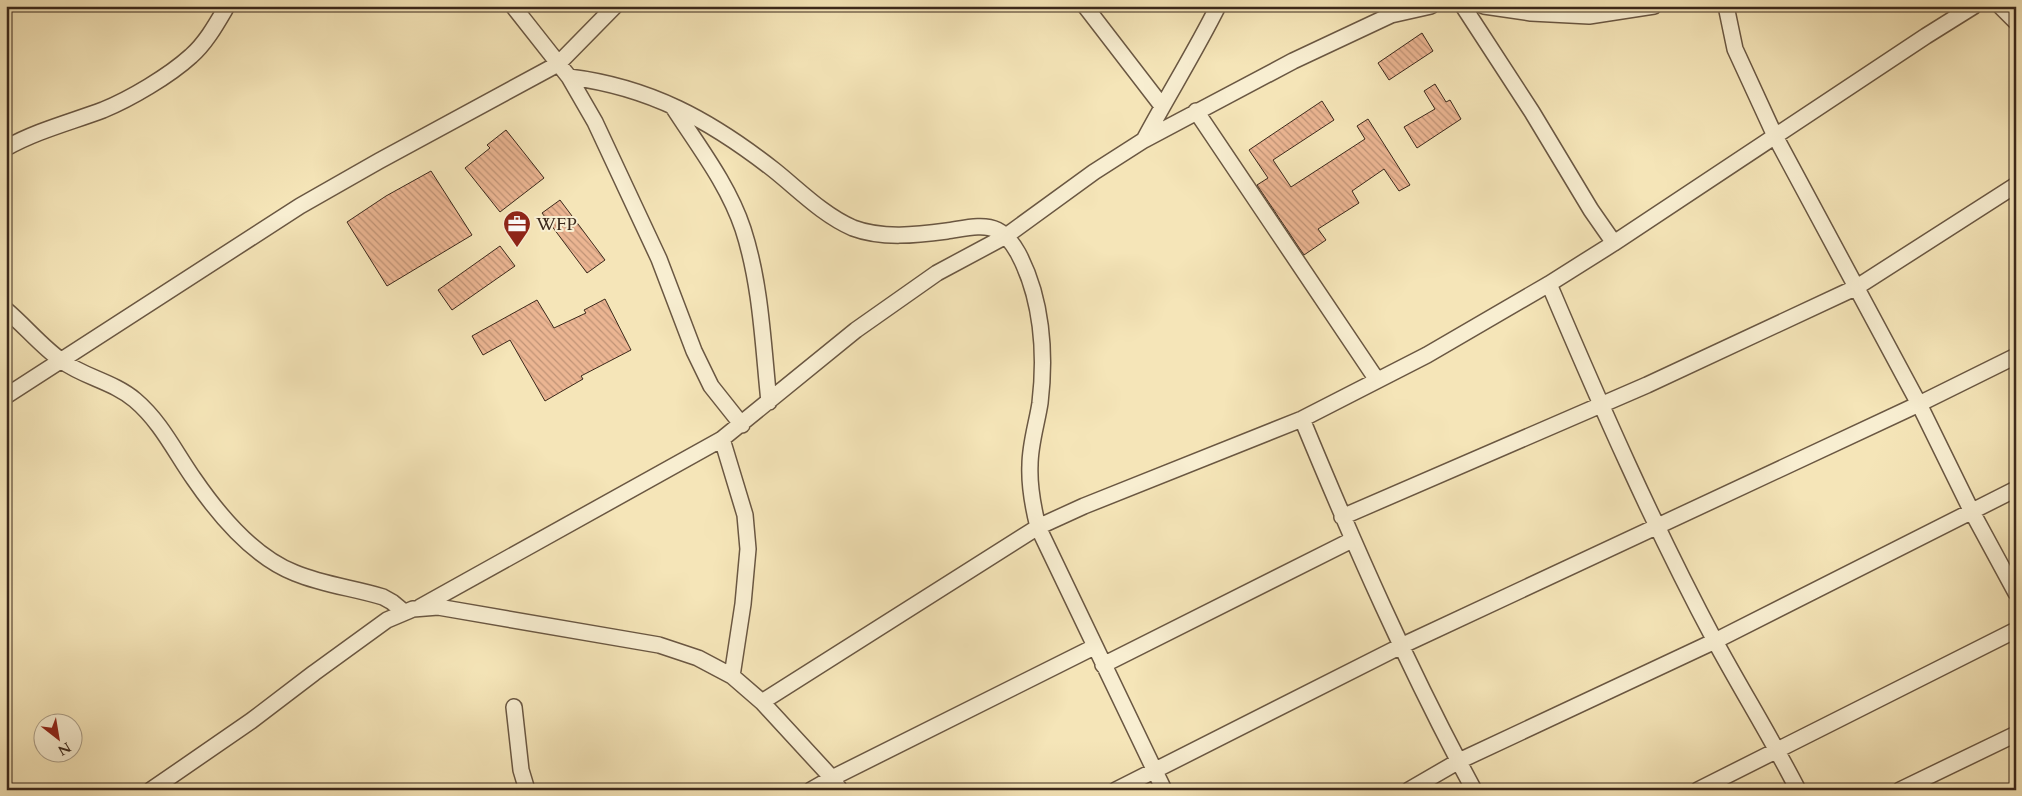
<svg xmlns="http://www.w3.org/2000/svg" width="2022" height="796" viewBox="0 0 2022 796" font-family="Cardo,serif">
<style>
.building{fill:url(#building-back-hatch);stroke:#3b281b}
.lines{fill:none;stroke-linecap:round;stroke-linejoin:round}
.street-casing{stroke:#6a5742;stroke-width:18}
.street{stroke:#f8eed1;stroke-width:15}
.labels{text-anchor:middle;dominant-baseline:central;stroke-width:4;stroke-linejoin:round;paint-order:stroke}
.poi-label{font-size:18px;fill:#3b281b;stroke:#f8eed1;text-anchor:start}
</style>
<defs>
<pattern id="building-back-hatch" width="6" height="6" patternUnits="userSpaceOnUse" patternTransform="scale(1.25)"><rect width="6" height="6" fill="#ebb592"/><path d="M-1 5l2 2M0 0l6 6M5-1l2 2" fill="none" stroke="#c09376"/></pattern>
</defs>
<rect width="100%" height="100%" fill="#f5e5b8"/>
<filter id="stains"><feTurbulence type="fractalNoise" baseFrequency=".004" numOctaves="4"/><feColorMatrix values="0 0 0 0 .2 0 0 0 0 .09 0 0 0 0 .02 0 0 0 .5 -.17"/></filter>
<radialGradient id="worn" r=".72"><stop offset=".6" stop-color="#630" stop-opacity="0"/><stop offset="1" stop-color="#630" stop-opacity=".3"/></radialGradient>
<!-- building -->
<path class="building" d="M1422,33l11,18 -44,29 -11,-17z
M1435,84l11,18 4,-2 11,19 -44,29 -13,-21 31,-18 -11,-18z
M1322,101l12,19 -61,40 18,27 74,-48 -8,-13 11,-7 42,66 -11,6 -15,-22 -32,22 7,12 -41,26 8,11 -22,15 -47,-70 11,-7 -19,-28z
M506,130l38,48 -44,34 -35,-44 25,-20 -3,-3z
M431,171l41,64 -85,51 -40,-64 39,-26z
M560,200l45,60 -18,13 -45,-60z
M500,246l15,20 -63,44 -14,-20z
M605,299l26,51 -50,26 2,3 -38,22 -35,-61 -27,15 -11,-19 65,-36 17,28 32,-15 -2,-3z"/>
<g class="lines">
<!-- street casing -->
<g class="street-casing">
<path id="street" d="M513,6l56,71 26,45 64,137 35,92 17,35 31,39
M1085,6l77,100
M1463,6l69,106 59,98 23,33
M1484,6l47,7 58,3 65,-10
M1726,6l9,43 40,87 144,268 52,106 45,83
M2000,6l16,16
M569,77c81,10 141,43 205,93 25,20 49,45 79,58 29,11 64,7 94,3 15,-2 36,-8 50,-1 10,5 16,14 21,23 24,45 28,100 22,150 -3,20 -10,41 -10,62 -1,21 3,42 8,62l126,263
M673,107c25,39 55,77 70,122 18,55 20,116 26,173
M1196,111l181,269
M1144,140c24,-45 51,-88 74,-134
M6,148c30,-17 65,-26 97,-38 27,-11 66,-34 88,-54 15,-13 26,-33 36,-50
M1549,284c51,120 104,241 166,357 27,50 57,98 83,149
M6,310c19,16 36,37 56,51 22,16 52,21 73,39 26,22 40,52 59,79 24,35 60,78 101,94 29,12 59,15 88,24l9,5 12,10
M6,396l294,-190 79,-45 179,-97 57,-58
M1302,419c52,126 107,251 172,371
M722,439l23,76 3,34 -5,55 -11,72
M1342,517l305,-132 210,-98 159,-102
M420,607l302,-168 134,-109 81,-57 69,-37 88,-64 50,-32 149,-79 98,-46 40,-9
M1103,665l249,-125
M762,702l276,-175 46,-21 218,-87 125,-64 122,-71 65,-41 312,-207 48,-30
M514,707l7,63 6,20
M151,790l100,-69 63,-48 73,-53 26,-11 25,-2 221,38 39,13 34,18 30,26 70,76 8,12
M811,790l21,-12 262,-131
M1116,790l285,-144 518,-242 97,-48
M1409,790l50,-29 256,-120 301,-152
M1698,790l318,-160
M1900,790l116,-56"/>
</g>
<!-- street -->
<use href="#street" class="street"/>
</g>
<!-- icons -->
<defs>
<g id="office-pin" transform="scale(1.4375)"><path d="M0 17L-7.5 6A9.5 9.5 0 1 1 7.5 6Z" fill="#8f2418" stroke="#f8eed1"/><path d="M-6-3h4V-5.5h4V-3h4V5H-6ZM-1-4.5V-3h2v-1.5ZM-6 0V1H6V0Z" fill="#fff"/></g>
</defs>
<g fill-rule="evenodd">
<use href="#office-pin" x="517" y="224"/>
</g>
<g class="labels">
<!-- poi labels -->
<g class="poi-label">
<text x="536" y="224">WFP</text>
</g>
</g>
<!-- margin -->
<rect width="2022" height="796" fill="none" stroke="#f5e5b8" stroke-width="25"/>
<rect x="8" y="8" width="2007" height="781" fill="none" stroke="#3b281b" stroke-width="2.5"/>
<rect x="12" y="12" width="1997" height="771" fill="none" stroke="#3b281b"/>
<!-- north arrow -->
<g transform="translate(58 738) rotate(149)"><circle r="24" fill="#f8eed1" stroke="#ac9f88"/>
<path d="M0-4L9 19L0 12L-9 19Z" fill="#8f2418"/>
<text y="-8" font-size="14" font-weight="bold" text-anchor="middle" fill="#3b281b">N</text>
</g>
<rect width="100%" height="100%" filter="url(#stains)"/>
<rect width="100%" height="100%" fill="url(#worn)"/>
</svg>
